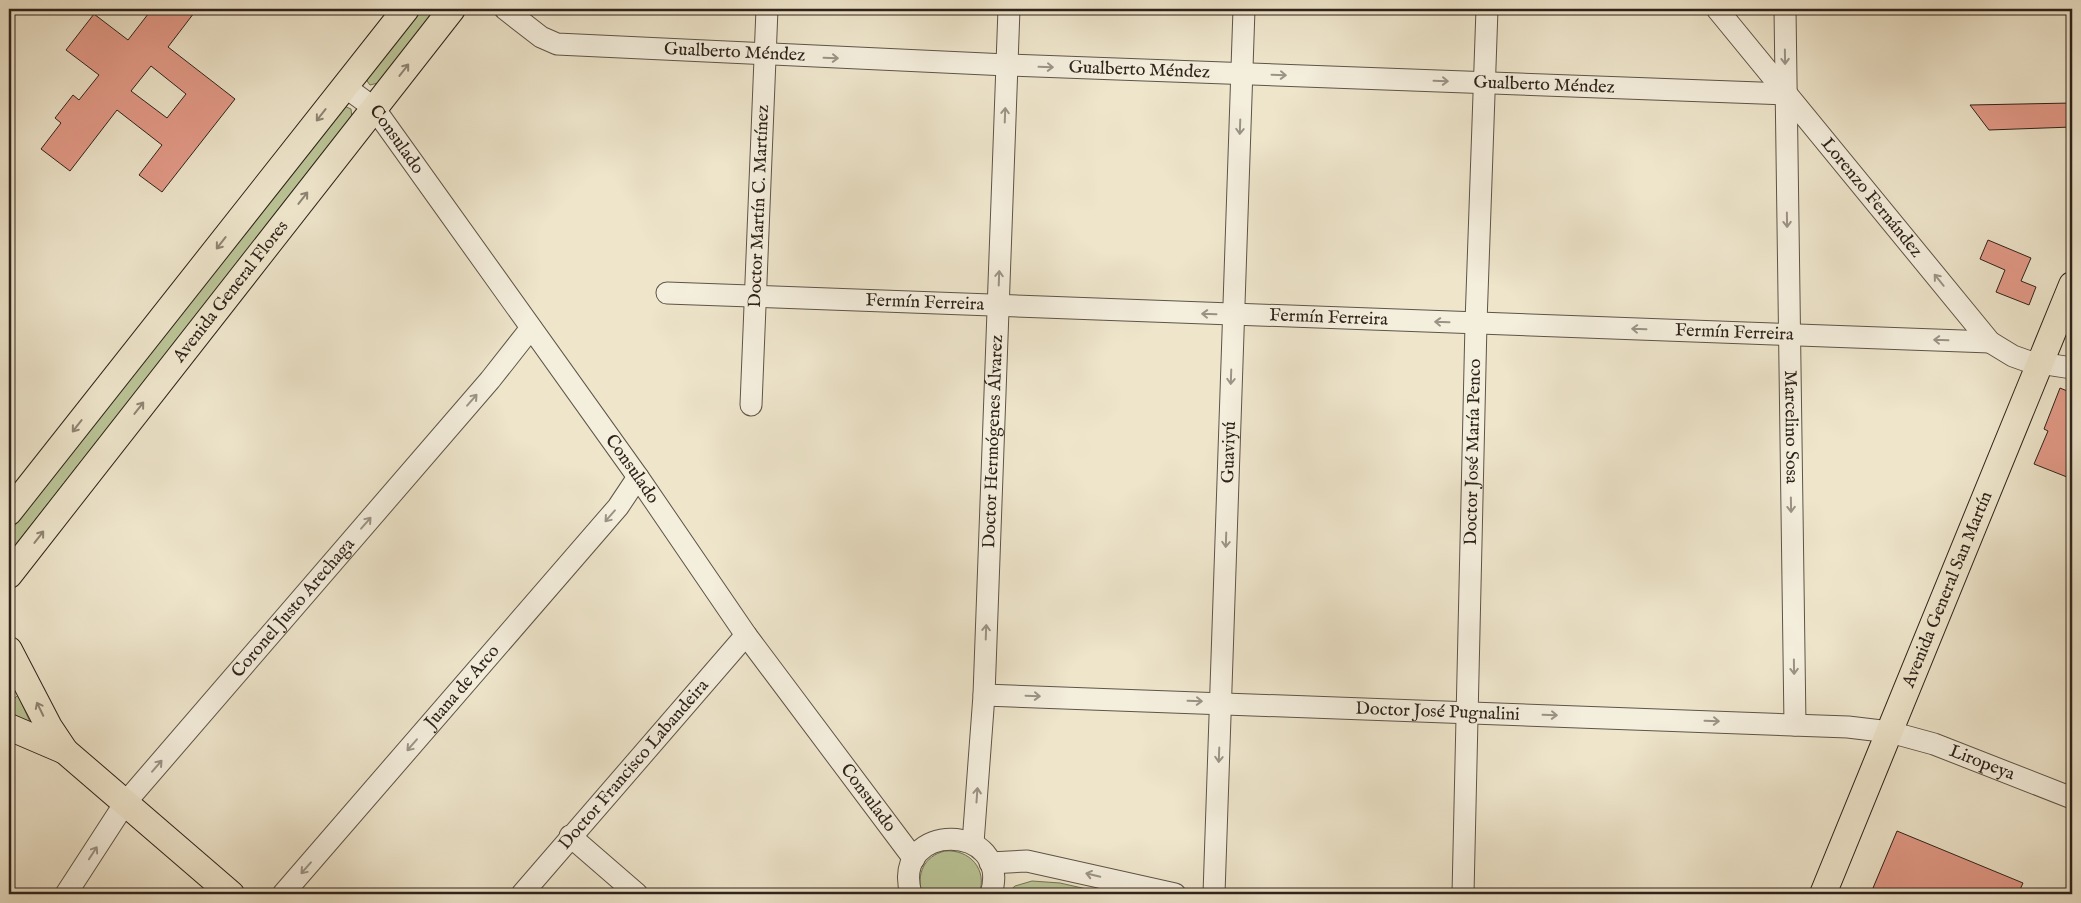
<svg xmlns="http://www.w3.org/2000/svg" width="2081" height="903" viewBox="0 0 2081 903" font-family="'IM FELL English',serif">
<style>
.green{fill:#bac496;stroke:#747458}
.building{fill:#e39a88;stroke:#2e231b;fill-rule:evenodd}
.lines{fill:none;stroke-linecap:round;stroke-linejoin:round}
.minor-casing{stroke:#5e5447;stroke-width:23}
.major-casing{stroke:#2e231b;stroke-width:28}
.minor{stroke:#f4eedd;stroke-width:21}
.major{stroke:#eee5cb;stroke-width:26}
.oneway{stroke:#9b9386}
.oneway2{stroke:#8e8473}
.labels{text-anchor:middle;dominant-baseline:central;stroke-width:4;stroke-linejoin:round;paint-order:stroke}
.street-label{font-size:18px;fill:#2e231b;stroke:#f4eedd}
</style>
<rect width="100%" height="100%" fill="#eee5cb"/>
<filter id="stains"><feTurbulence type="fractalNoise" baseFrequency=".004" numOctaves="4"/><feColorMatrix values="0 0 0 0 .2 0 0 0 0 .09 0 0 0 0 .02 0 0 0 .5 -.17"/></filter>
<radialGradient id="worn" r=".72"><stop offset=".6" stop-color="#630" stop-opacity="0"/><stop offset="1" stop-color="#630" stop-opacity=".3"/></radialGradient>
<!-- green -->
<path class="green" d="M420,9h17l-59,74 -8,2 -3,-4 1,-7z
M344,106l7,3 1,9 -343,435v-20z
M18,695l12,27 -21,-7v-11z
M945,851c25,-2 43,19 34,43h-57c-6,-20 2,-38 23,-43z
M1032,881l28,2 49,11h-103l9,-8z"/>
<!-- building -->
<path class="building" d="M152,9h45l-29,38 67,52 -73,93 -23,-17 23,-30 -45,-35 -47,61 -29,-22 20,-26 -6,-5 18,-23 6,5 20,-25 -33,-25 28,-36 34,26zM151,66l35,28 -19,24 -36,-27z
M2072,103v24l-83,3 -19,-25z
M1988,240l43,18 -10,23 15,6 -7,18 -33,-13 9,-22 -25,-11z
M2060,388l12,5v86l-38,-15 14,-33 -4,-2z
M1897,831l126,52 -5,11h-129l-16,-6z"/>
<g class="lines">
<!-- minor casing -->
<g class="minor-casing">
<g id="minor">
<path id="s1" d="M505,9l36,28 16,7 450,21 779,29"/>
<path id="s2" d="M1717,9l273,333 23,14 14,5 45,7"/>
<path id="s3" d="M1785,9l10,716"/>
<path id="s4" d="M344,86l30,22 264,369 108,158 168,224"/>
<path id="s5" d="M667,293l1323,49"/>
<path id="s6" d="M751,405l16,-396"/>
<path id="s7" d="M984,695l864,32 42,5 44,12 138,54"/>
<path d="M570,836l67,58"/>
<path id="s8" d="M973,843l11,-148 25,-686"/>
<path d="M990,863l37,-2 148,33"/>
<path id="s9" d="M66,894l59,-91 365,-423 41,-52"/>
<path id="s10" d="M283,894l335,-387 20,-30"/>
<path id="s11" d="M522,894l224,-259"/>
<path d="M911,894c-21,-74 102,-72 80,0"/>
<path id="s12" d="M1214,894l30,-885"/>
<path id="s13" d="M1463,894l13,-571 11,-314"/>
</g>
</g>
<!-- major casing -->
<g class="major-casing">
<g id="major">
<path d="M9,512l397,-503"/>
<path id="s14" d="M9,575l443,-566"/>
<path d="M9,650l40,77 16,24 166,143"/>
<path d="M9,727l56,24"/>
<path id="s15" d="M1823,894l249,-609"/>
</g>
</g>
<!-- minor -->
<use href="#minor" class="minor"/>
<!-- major -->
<use href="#major" class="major"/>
</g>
<!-- one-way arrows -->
<defs><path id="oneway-shaft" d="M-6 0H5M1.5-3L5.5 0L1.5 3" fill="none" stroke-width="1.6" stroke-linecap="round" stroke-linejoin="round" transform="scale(1.25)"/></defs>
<g class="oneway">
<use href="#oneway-shaft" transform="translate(1785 57) rotate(89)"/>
<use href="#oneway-shaft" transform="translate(831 58) rotate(2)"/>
<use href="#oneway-shaft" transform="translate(1046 67) rotate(2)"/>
<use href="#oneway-shaft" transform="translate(1279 75) rotate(2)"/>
<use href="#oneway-shaft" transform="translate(1441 81) rotate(2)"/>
<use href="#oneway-shaft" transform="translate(1005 115) rotate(-88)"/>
<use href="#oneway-shaft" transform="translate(1240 127) rotate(92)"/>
<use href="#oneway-shaft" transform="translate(1787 220) rotate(89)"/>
<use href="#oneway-shaft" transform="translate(999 278) rotate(-88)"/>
<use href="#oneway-shaft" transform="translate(1939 280) rotate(-129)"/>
<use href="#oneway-shaft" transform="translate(1209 314) rotate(-178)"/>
<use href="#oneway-shaft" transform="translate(1442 322) rotate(-178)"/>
<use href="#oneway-shaft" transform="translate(1639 329) rotate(-178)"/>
<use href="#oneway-shaft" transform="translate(1941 340) rotate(-178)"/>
<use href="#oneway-shaft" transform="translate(1231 377) rotate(92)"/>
<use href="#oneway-shaft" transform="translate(472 400) rotate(-49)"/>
<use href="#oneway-shaft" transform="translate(1791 505) rotate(89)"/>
<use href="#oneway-shaft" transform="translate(610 516) rotate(131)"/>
<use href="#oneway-shaft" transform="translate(366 523) rotate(-49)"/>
<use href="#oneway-shaft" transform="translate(1226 540) rotate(92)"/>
<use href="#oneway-shaft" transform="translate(986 632) rotate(-88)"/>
<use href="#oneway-shaft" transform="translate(1794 667) rotate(89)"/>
<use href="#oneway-shaft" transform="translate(1033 696) rotate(2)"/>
<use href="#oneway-shaft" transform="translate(1195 701) rotate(2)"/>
<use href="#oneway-shaft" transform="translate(1550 715) rotate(2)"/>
<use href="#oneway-shaft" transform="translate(1712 721) rotate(2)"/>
<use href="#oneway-shaft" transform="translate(412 745) rotate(131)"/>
<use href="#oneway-shaft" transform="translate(1219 755) rotate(92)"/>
<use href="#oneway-shaft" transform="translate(157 766) rotate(-49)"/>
<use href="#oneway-shaft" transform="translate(977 795) rotate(-86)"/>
<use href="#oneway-shaft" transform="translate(93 853) rotate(-57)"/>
<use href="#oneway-shaft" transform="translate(306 868) rotate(131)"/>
<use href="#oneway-shaft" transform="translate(1093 875) rotate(-167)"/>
</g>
<g class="oneway2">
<use href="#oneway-shaft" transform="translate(404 70) rotate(-52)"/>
<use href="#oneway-shaft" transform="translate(321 115) rotate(128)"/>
<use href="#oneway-shaft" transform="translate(303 198) rotate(-52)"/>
<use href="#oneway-shaft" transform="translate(221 243) rotate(128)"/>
<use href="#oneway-shaft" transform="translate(139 408) rotate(-52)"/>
<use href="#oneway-shaft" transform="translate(77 426) rotate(128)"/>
<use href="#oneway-shaft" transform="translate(39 537) rotate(-52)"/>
<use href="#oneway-shaft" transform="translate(40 709) rotate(-116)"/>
</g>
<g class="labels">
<!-- street labels -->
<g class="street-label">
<text stroke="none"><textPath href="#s1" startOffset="241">Gualberto Méndez</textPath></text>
<text stroke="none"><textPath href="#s1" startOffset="646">Gualberto Méndez</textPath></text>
<text stroke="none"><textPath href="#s1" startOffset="1051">Gualberto Méndez</textPath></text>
<text stroke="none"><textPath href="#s4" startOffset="76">Consulado</textPath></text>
<text stroke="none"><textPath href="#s2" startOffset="244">Lorenzo Fernández</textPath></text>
<text stroke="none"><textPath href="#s6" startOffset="199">Doctor Martín C. Martínez</textPath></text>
<text stroke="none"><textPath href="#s14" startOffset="360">Avenida General Flores</textPath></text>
<text stroke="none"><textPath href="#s5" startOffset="258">Fermín Ferreira</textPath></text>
<text stroke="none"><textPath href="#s5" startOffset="662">Fermín Ferreira</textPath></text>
<text stroke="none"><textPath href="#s5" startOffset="1068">Fermín Ferreira</textPath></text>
<text stroke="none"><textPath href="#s3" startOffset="418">Marcelino Sosa</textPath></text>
<text stroke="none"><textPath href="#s8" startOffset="402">Doctor Hermógenes Álvarez</textPath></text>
<text stroke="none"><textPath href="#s12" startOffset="442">Guaviyú</textPath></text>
<text stroke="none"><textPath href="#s13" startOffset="442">Doctor José María Penco</textPath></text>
<text stroke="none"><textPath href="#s4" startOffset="481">Consulado</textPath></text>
<text stroke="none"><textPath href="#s15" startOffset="329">Avenida General San Martín</textPath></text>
<text stroke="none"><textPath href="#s9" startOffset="366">Coronel Justo Arechaga</textPath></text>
<text stroke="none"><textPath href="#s10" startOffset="274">Juana de Arco</textPath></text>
<text stroke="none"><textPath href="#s7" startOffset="454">Doctor José Pugnalini</textPath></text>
<text stroke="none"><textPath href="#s7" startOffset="1004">Liropeya</textPath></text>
<text stroke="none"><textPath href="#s11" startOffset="171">Doctor Francisco Labandeira</textPath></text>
<text stroke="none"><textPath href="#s4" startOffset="886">Consulado</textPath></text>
</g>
</g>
<!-- margin -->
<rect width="2081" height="903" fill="none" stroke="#eee5cb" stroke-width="30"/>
<rect x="10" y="10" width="2061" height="883" fill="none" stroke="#2e231b" stroke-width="2.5"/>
<rect x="15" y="15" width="2051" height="873" fill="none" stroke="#2e231b"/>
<rect width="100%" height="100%" filter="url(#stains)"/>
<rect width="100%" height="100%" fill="url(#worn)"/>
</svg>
